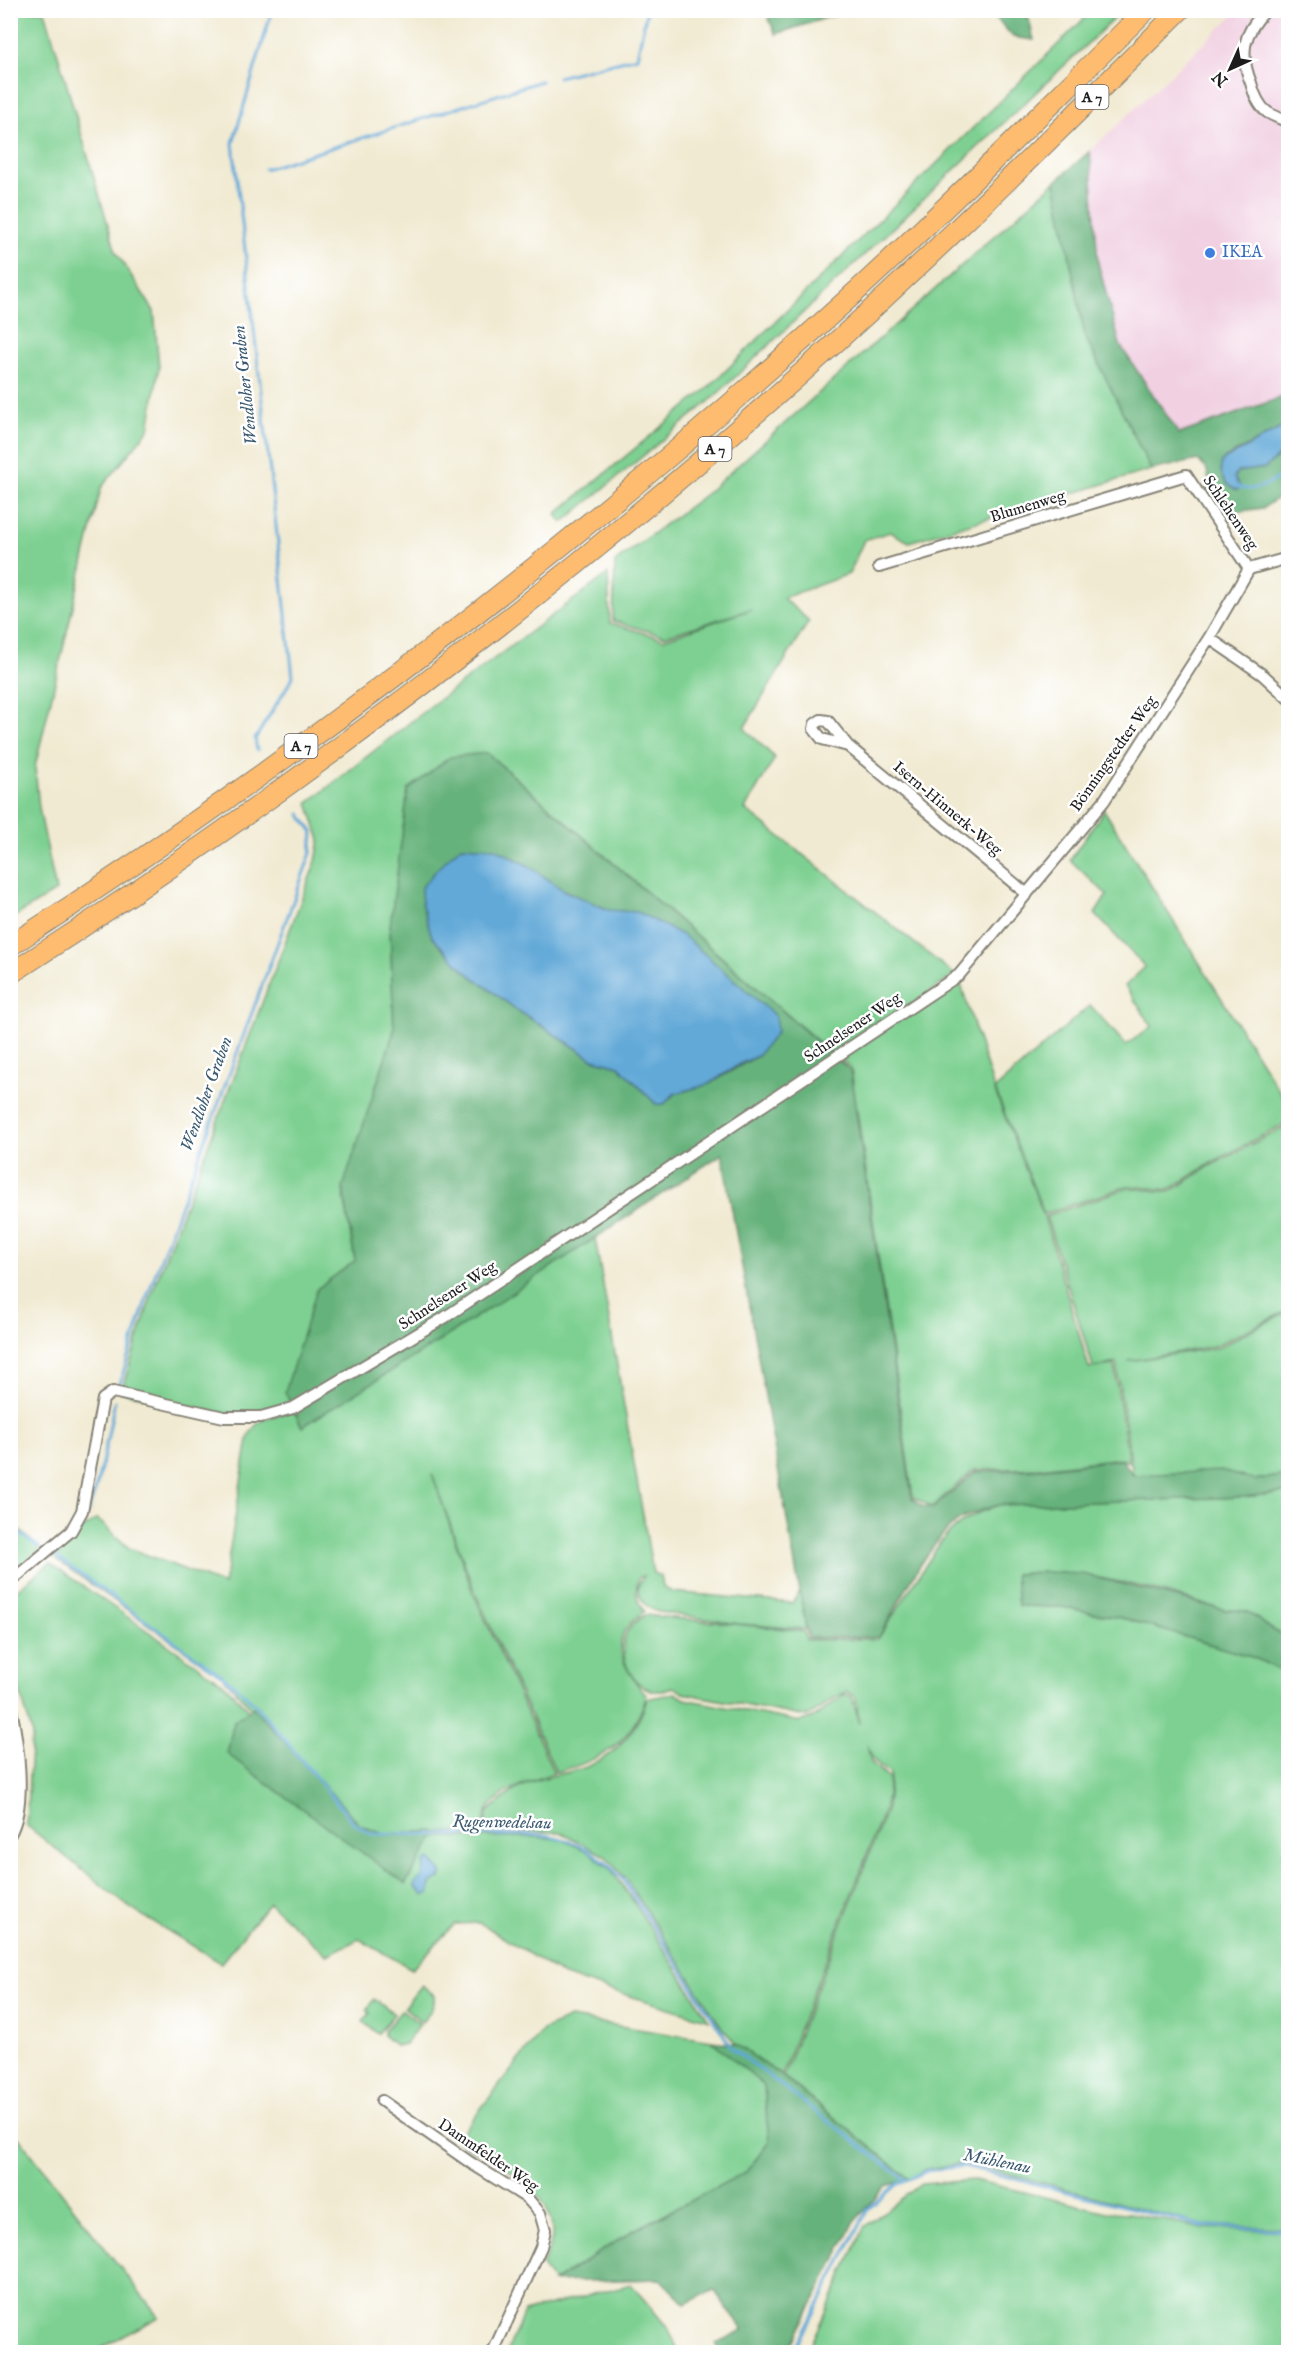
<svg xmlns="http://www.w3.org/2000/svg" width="1299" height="2363" viewBox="0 0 1299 2363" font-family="'IM FELL English',serif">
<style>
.built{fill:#f1d0e2}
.green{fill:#7ed092;stroke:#4d7657;stroke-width:1.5}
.forest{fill:#66b27c;stroke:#41674c;stroke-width:1.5;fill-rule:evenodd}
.water{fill:#62a9d8;stroke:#3f627a;stroke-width:1.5}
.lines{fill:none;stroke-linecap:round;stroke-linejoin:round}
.stream{stroke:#62a9d8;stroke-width:3}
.minor-casing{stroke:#868377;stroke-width:14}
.motorway-casing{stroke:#868377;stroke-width:22}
.minor{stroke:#fff;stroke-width:10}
.motorway{stroke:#febc70;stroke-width:20}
.shop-dot{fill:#3f7fe0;stroke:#fff;stroke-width:2}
.labels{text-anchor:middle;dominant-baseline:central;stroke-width:5;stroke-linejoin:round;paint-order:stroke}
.shield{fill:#fff;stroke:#606060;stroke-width:1.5}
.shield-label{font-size:15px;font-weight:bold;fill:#1c1c1c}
.shop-label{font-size:16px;fill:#366cbe;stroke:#fff;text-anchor:start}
.street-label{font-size:16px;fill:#1c1c1c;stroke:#fff}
.water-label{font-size:18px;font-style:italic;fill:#3c5b71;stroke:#fff}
</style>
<rect width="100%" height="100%" fill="#fff"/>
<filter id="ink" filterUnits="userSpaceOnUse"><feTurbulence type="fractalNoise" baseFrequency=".0167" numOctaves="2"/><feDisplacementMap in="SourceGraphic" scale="12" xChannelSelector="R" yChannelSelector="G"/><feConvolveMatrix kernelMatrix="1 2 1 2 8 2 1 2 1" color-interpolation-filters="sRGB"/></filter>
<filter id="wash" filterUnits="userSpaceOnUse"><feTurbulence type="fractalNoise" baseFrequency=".008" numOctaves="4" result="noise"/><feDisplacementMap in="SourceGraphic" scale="24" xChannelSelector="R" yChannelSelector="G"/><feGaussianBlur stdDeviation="1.35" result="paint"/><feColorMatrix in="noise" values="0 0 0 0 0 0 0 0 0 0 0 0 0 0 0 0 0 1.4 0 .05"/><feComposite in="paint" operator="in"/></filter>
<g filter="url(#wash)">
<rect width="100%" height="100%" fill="#f1ead2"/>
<!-- built -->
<path class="built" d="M1238,11h50v384l-109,39 -59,-89 -22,-82 -8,-112z"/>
<!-- green -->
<path class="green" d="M1093,10l29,1 -410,388 -150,124 -6,-9 152,-126z
M10,11h35l71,241 38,59 5,56 -10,62 -48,59 -66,279 4,41 17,83 -45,28z
M1055,182l30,154 66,134 -242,72 -19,-10 -26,8 -15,34 -66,24 26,23 -65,107 31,30 -30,51 210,166 -120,81 -348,-303 -97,173 4,105 -51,159 12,71 -38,28 -26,116 -30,9h-37l-103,-22 32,-102 163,-429 4,-21 -12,-37 124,-98 176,-131 2,49 54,16 88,-30 -87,27 -52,-15 2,-59 92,-69z
M1104,810l184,295v17l-75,40 -44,28 -41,-4 -84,28 -49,-125 95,-84 36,40 26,-19 -27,-40 20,-19 -50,-53 12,-19 -37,-35z
M959,978l35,111 50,127 45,152 25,-3 15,97 -8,-4 -82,10 -65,2 -42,37 -19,-10 -62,-429 -12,-11z
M1288,1125v185l-73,36 -87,15 89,-13 71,-37v164l-35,5 -12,-5h-108l-17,-112 -23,4 -47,-151 82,-28 42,4 40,-26z
M595,1238l58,335 8,3 2,10 9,6 120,11 8,-11 6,37 -66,-5 -81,-12c-15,-4 -29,-21 -15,-36l-5,1c-5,14 -3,22 5,34 -6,6 -16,13 -20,21 -10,22 7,47 23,63 -15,48 -44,65 -91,77l-82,-182 -42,-116 40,116 82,183c-23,8 -53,16 -67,38 -3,5 -3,14 -4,20l-100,3 -24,-9 -135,-147 -169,-119 29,-31 13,-9 32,29 95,37 24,-146c7,-22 25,-23 46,-28l8,16z
M1288,1492v144l-13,-5 -29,-20 -21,-1c-69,-20 -137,-42 -209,-36l2,32 44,1 64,12 129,39 33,16v554l-85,-3 -236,-62 -41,6 -16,10 -127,-103 104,-268 3,-34 -17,-14 -6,-16 4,18 18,17 -4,29 -104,267 -45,-31 -14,-16 -96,-149 -21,-23 -44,-24 -76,-1 2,-18c10,-9 20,-19 33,-26 22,-12 49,-12 71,-22 27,-12 48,-38 56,-66l28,-6 10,6 115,23 16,-6 29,-22 7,3 8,27 -5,-28 -8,-4c-16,5 -26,19 -41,25l-123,-24 -9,-6c-35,18 -60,-28 -47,-55 3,-7 12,-12 17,-17l160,16 2,9 72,-1 62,-96c16,-20 35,-30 59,-38l244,-8z
M10,1521l30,28 -29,25h-1z
M50,1563l174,121 25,26 -15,11 171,163 29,-47h103l24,2 28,13 21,17 22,30 77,121 -145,-44 -84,-53 -25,1 -43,45 -53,-30 -32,16 -58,-52 -48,60 -91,-55 -104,-83 6,-92 -21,-72 -1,-66z
M422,1985l12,10c2,12 -5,18 -12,27l-18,-15z
M374,1999l20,15 -16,20 -15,-12 7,-9 -3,-3z
M402,2010l18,14 -15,20 -9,2 -12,-10v-5z
M570,2018l142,23 52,45 5,56 -23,30 -112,58 -81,52 -11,-16c3,-9 10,-21 10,-31 2,-50 -60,-74 -96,-95l87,-110z
M11,2128l148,189 -64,34 -84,1z
M974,2180l133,32 23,1 73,15 85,3v121h-480l56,-125 57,-43z
M631,2284l37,44 11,24h-172l17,-40z"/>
<!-- forest -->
<path class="forest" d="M779,11v-1l69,1 -72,23 -8,-16z
M990,11h37l7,29 -21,-3z
M1090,151l8,112 22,82 59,89 109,-39v29l-63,34 -4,7 5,18 13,2 -5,-7 3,-6 28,-4 23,-20v43l-25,17 -43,6 -15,-24 5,-4 -3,-16 -9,-10 -47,10 -66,-134 -30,-154z
M487,753l363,317 62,428 9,8 12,2 42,-36 63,-3 84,-10 11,16 88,-4 33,9 34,-5v17l-45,5 -244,8c-18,5 -36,10 -50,23 -29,30 -49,74 -70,109l-71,1 -86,-484 -278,184 -142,89 -17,-35 32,-103 38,-28 -12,-74 51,-156 -4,-105 18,-136 42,-33zM495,848l32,17 38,26 44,19 148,146 -48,28 -35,10 -10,10h-8l-37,-38 -26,-7 -76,-49 -52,-39z
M1044,1572l39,2 142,36 21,1 28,20 14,5v38l-33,-16 -129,-39 -64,-12 -44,-1 -3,-32z
M253,1707l107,118 23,9 51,-3v6l-29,47 -178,-130 7,-33z
M712,2041l24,3 46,32 128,103 -24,7 -31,35 -67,131h-68l-4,-9 27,-13 -29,-40 -29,14 -25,-25 -107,3 81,-52 112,-58 23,-30 -5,-56z"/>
<!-- water -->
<path class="water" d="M1288,424v24l-23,20 -28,4 -3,6 7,10 -4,2c-12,-5 -19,-15 -15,-29z
M461,846l34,2 32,17 38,26 44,19 29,2 46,24 91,80 2,16 -20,24 -17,8 -31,20 -35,10 -10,10h-8l-37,-38 -26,-7 -76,-49 -52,-39 -33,-34 -10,-32 -1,-17 18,-21z
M430,1859l12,13 -2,6 -9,6 -2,10 -6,1 -8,-8v-4l7,-6 3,-16z"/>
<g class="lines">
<!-- stream -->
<path class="stream" d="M558,77l79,-20 10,-47
M265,169l276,-88
M1238,487c18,7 37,-6 50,-17
M257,750l-2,-11 38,-62 -60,-534 39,-133
M119,1386l29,-92 163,-441 2,-21 -13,-18
M10,1527l29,20
M76,1531c22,-25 31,-96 39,-130
M70,1538l-15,18 172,123 29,26 97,117 18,12 172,1c35,5 57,19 80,45l109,168 174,132
M794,2352l74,-143 29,-25 30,-13 37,-5 239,60 85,4"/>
</g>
</g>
<g filter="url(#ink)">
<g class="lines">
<!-- minor casing -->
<g class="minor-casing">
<path id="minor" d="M1266,10c-23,23 -27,43 -15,73 3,11 7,22 16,29 6,4 15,7 21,10
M879,567l307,-92 63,94
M1209,638l54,37 25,23
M848,746l-26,-7 -8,-10 1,-5 6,-4 7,1 20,25 179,148
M10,1582l61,-51 11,-20 21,-112 10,-7 111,25h37l32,-9 151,-90 515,-343 145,-174 105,-163 40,-69 39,-11
M10,1704c7,33 18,99 0,130
M382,2101l89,62 56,35 13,15 5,17 -4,17 -48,105"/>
</g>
<!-- motorway casing -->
<g class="motorway-casing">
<path id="motorway" d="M10,946c297,-192 577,-409 838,-647 102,-93 199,-192 298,-289
M10,974c253,-162 493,-343 721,-539 156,-134 303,-279 449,-425"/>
</g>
<!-- minor -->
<use href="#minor" class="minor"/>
<!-- motorway -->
<use href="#motorway" class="motorway"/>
</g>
</g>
<!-- markers -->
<circle class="shop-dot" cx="1210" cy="253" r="6"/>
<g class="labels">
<!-- shield labels -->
<g class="shield">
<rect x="1075.5" y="85" width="33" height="24" rx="4.5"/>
<rect x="698.5" y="437" width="33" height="24" rx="4.5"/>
<rect x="284.5" y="734" width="33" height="24" rx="4.5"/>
</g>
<g class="shield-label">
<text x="1092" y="97">A 7</text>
<text x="715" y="449">A 7</text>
<text x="301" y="746">A 7</text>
</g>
<!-- shop labels -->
<g class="shop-label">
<text x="1222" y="253">IKEA</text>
</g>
<!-- street labels -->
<g class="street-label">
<text transform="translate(1028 507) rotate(-17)">Blumenweg</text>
<text transform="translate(1230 513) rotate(56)">Schlehenweg</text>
<text transform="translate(1114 754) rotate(-55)">Bönningstedter Weg</text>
<text transform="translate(947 809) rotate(40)">Isern-Hinnerk-Weg</text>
<text transform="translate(853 1028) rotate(-34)">Schnelsener Weg</text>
<text transform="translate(448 1296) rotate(-33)">Schnelsener Weg</text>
<text transform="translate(488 2156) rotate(34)">Dammfelder Weg</text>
</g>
<!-- water labels -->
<g class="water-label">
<text transform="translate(246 385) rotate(-96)">Wendloher Graben</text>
<text transform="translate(207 1094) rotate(-70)">Wendloher Graben</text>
<text transform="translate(502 1823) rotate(1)">Rugenwedelsau</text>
<text transform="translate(997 2162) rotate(11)">Mühlenau</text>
</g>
</g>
<!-- margin -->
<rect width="1299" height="2363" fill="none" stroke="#fff" stroke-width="36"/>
<!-- north arrow -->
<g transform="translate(1230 69) rotate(225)" stroke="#ffffff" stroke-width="4.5" paint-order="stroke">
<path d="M0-4.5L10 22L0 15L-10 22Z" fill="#1c1c1c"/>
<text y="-9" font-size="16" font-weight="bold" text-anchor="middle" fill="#1c1c1c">N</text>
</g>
</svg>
